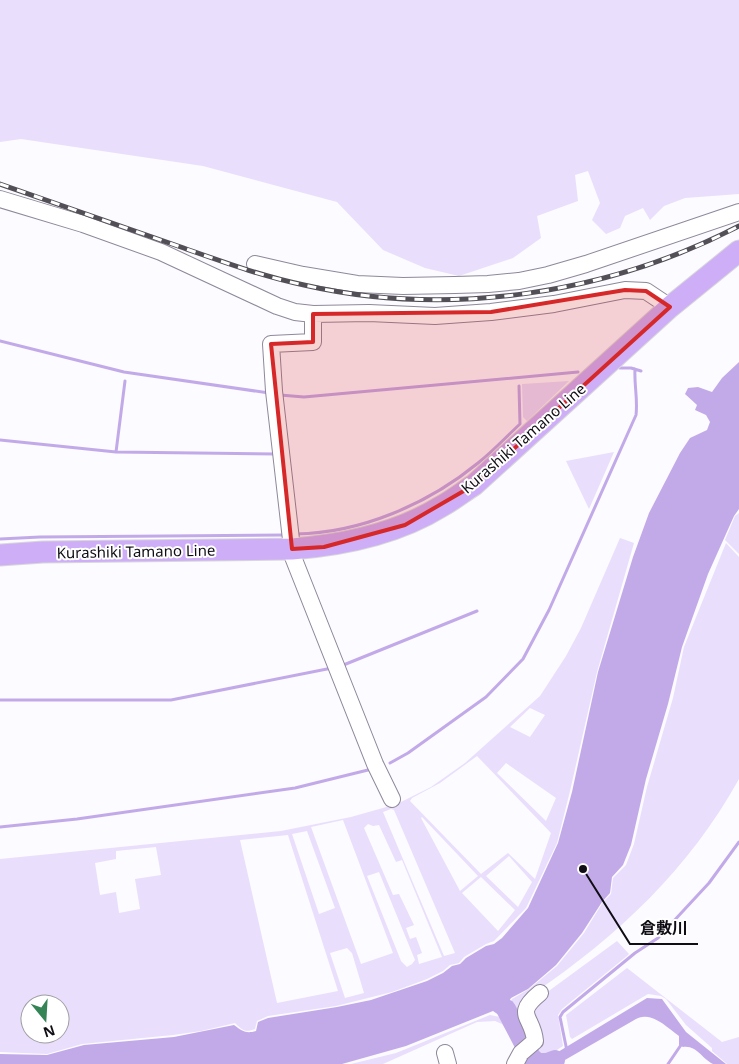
<svg xmlns="http://www.w3.org/2000/svg" width="739" height="1064" viewBox="0 0 739 1064" font-family="'Noto Sans','Noto Sans JP',sans-serif">
<style>
.green{fill:#e9defc;fill-rule:evenodd}
.water{fill:#c2aae9}
.lines{fill:none;stroke-linecap:round;stroke-linejoin:round}
.stream{stroke:#c2aae9;stroke-width:3}
.river{stroke:#c2aae9;stroke-width:20}
.minor-casing{stroke:#8e889a;stroke-width:18}
.major-casing{stroke:#d9d8d9;stroke-width:23}
.minor{stroke:#fff;stroke-width:16}
.major{stroke:#ceaff7;stroke-width:21}
.rail-casing{stroke:#524f56;stroke-width:5}
.rail{stroke:#fff;stroke-width:3;stroke-dasharray:9;stroke-linecap:butt}
.marked{fill:#d62828;fill-opacity:0.2;stroke:#d62828;stroke-width:4;stroke-linejoin:round}
.labels{text-anchor:middle;dominant-baseline:central;stroke-width:4;stroke-linejoin:round;paint-order:stroke}
.street-label{font-size:15px;fill:#100d14;stroke:#fff}
.leader{fill:none;stroke:#100d14;stroke-width:2}
.callout-dot{fill:#100d14;stroke:#fff;stroke-width:2}
.callout-label{font-size:16px;text-anchor:middle;font-weight:bold;fill:#100d14;stroke:#fff;stroke-width:4;stroke-linejoin:round;paint-order:stroke}
</style>
<rect width="100%" height="100%" fill="#fcfbff"/>
<!-- green -->
<path class="green" d="M0,0h739v194l-54,4 -21,8 -14,14 -7,-12 -18,8 -5,12 -14,6 -14,-14 8,-17 -12,-32 -13,4 3,26 -41,15 4,22 -28,20 -54,18 -34,-8 -42,-18 -46,-48 -134,-36 -182,-27 -21,3z
M569,381l-42,40 -4,-4 -1,-33z
M614,452l-25,57 -23,-48z
M739,513v41l-14,-14 10,-24z
M620,538l14,5 -37,129 -27,119 -13,52 -31,65 -32,33 -8,3 -22,13 -5,6 -9,2 -7,6 -16,8 -35,13 -56,14 -68,10 -11,5 -2,8c-10,4 -13,1 -20,-6l-34,8 -28,4 -91,9 -35,10 -47,-2v-193l281,-28 70,-14 46,-13 34,-17 34,-24 75,-67 26,-40 15,-28zM530,708l15,7 -15,22 -20,-10zM477,756l74,77 -16,46 -27,-26 -27,21 -71,-73 2,-3 28,-15zM506,763l50,35 -10,23 -49,-48zM391,809l3,1 61,143 -11,3 -61,-144zM422,817l56,59 -18,15 -39,-73zM343,820l50,133 -32,11 -50,-137zM368,824l5,2 6,-1 17,37 6,-2 40,97 -23,7 -2,-9 5,-2 -6,-16 -6,2 -4,-11 8,-3 -15,-31 -6,1 -29,-67zM307,831l28,77 -16,6 -27,-80zM288,835l50,156 -61,12 -37,-163zM156,847l5,28 -26,4 5,30 -21,4 -3,-21 -16,3 -5,-32 21,-4v-8zM509,856l23,26 -14,25 -32,-31zM379,872l36,88 -3,4 -5,3 -6,-6 -34,-85zM481,877l34,33 -17,21 -36,-38zM347,948l5,5 12,40 -19,5 -15,-45zM30,1004h30v30h-30z
M726,543l13,14v222c-50,90 -121,157 -205,214l-9,39 -2,-1v-5l-13,-23 2,-4 17,-10 28,-23 27,-33 19,-31 8,-8 2,-16 13,-13 8,-21 13,-57 26,-89 11,-51z
M617,941l12,13 -2,2 -65,53 -4,6 5,31c-9,6 -16,12 -26,9l-5,-7 -1,-44z
M627,968l95,74 17,-5v27h-12l-15,-13v-3l-26,-23 -20,-26 -5,-3 -13,-2 -76,45 -2,-2 -4,-22z
M490,1015l10,2 14,19 -3,1 -9,-13 -7,-3 -18,1 -94,42h-32l45,-11z"/>
<!-- water -->
<path class="water" d="M739,362v147l-5,7 -26,58 -26,73 -14,57 -22,75 -15,66 -8,20 -11,12 -2,16 -8,9 -20,31 -26,32 -28,24 -17,9 -3,5 14,24 -1,4 -5,4c-10,-7 -11,-17 -23,-24l-87,35 -64,18h-342v-10l47,1 37,-10 90,-8 60,-12c8,6 12,9 22,6l2,-9 10,-4 69,-11 34,-7 56,-19 16,-8 9,-7 8,-2 6,-6 20,-12 8,-2 8,-6 26,-30 30,-65 14,-51 26,-120 35,-115 16,-44 31,-60 10,-15 17,-8 3,-8 -4,-7 -11,-5 2,-5 -12,-11 3,-6 10,-1 14,5 10,-14z
M647,998l15,1 24,33 40,32c-4,0 -9,0 -13,0 -11,-5 -16,-19 -30,-17l-4,-2v-9c-13,-9 -27,-25 -43,-17l-78,45h-26l-3,-2 4,-6 11,2 9,-3z"/>
<g class="lines">
<!-- stream -->
<path class="stream" d="M0,341l124,31 145,21
M620,368h11l10,3
M280,395l24,2 274,-25
M0,440l116,12 160,2
M116,452l9,-71
M296,534c65,-1 132,-30 182,-71 15,-12 28,-26 42,-39l-1,-38
M0,539l40,-2 244,-2
M341,666l136,-55
M0,700h171l161,-32
M390,763l18,-10 78,-56 37,-38 26,-49 87,-195c2,-16 -2,-30 -1,-46
M0,827l77,-8 218,-31 77,-19
M567,1051l-7,-34 3,-5 72,-59 23,-15 51,-55 30,-41
M668,1064l15,-22"/>
<!-- river -->
<path class="river" d="M506,1009l25,48 6,6h10l8,-3"/>
<!-- minor casing -->
<g class="minor-casing">
<path id="minor" d="M0,199l83,25 78,28 116,54 18,6 18,2 56,-1 66,3 56,-4 63,-8 71,-14 21,1 24,16
M255,264l48,11 54,9 46,2 52,-1 33,-1 31,-3 29,-6 38,-11 153,-52
M313,314v28l-42,2 3,47 19,166 82,207 17,35
M445,1053l3,11
M515,1064l6,-11 14,-12c-2,-25 -22,-26 5,-48"/>
</g>
<!-- major casing -->
<g class="major-casing">
<path id="major" d="M0,555l43,-3 249,-3c52,-4 105,-15 150,-43 11,-6 21,-14 32,-21l196,-178 69,-56"/>
</g>
<!-- minor -->
<use href="#minor" class="minor"/>
<!-- major -->
<use href="#major" class="major"/>
<!-- rail casing -->
<g class="rail-casing">
<path id="rail" d="M0,184c58,20 117,41 175,61 43,15 85,31 129,40 145,33 304,9 435,-59"/>
</g>
<!-- rail -->
<use href="#rail" class="rail"/>
</g>
<!-- marked area -->
<path class="marked" d="M625,290l21,1 24,16 -196,178 -69,40 -81,22 -32,2 -21,-205 42,-2v-28l178,-2z"/>
<g class="labels">
<!-- street labels -->
<g class="street-label">
<text transform="translate(523 438) rotate(-41)">Kurashiki Tamano Line</text>
<text transform="translate(136 551) rotate(-1)">Kurashiki Tamano Line</text>
</g>
</g>
<!-- callouts -->
<path class="leader" d="M583 869L630 944H698"/>
<circle class="callout-dot" cx="583" cy="869" r="5"/>
<g class="callout-label">
<text x="664" y="934">倉敷川</text>
</g>
<!-- north arrow -->
<g transform="translate(45 1019) rotate(162)"><circle r="24" fill="#ffffff" stroke="#9f9ea1"/>
<path d="M0-4L9 19L0 12L-9 19Z" fill="#348455"/>
<text y="-8" font-size="14" font-weight="bold" text-anchor="middle" fill="#100d14">N</text>
</g>
</svg>
